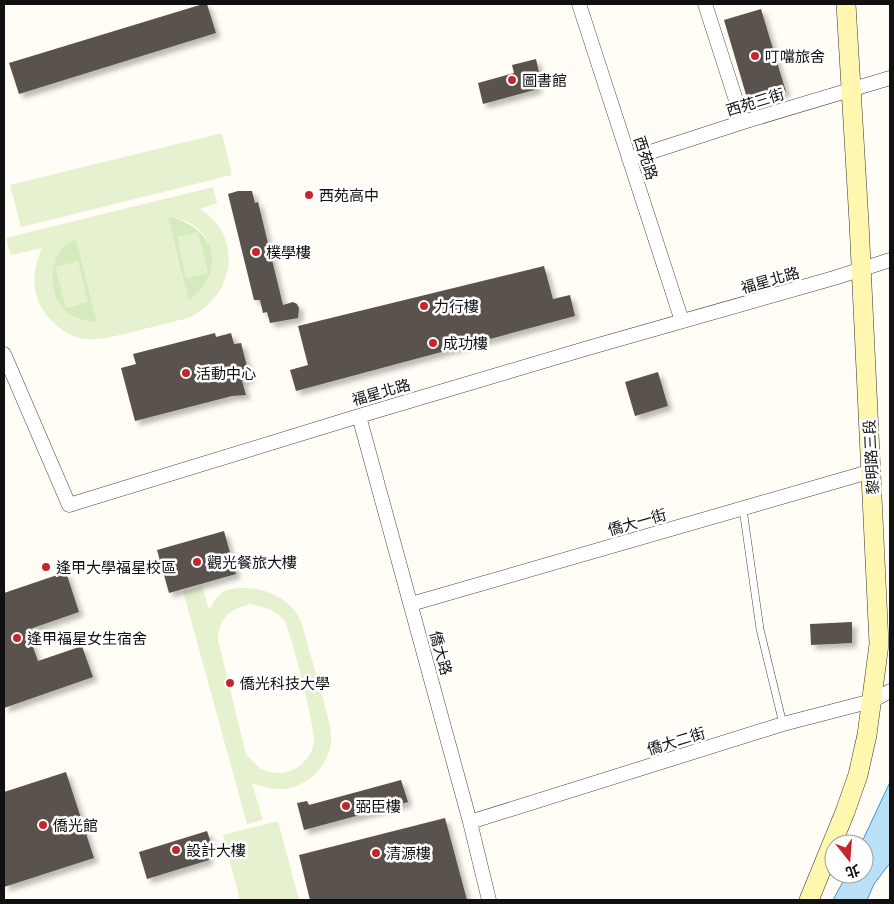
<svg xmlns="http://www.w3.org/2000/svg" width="894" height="904" viewBox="0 0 894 904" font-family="'Source Serif 4','Noto Sans TC',serif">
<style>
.green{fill:#d5ebbd}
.pitch{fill:#e6f2cf;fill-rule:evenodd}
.water{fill:#b9e0f7;stroke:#3f96cf}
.building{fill:#5a524d;filter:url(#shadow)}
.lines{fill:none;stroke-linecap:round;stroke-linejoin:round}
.service-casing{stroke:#444;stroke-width:8}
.minor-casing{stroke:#444;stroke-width:15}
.secondary-casing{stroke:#333;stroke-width:20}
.service{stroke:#fff;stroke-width:7}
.minor{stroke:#fff;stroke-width:14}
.secondary{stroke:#fff6b0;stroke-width:19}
.poi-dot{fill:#c4262e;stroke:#fff;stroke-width:2}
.labels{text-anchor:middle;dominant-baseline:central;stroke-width:5;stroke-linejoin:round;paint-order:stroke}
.poi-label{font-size:15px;fill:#111;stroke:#fff;text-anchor:start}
.street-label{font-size:15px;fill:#111;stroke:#fff}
</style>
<defs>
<filter id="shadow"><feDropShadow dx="4.5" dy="4.5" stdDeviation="2.5" flood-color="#0004"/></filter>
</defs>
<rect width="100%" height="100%" fill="#fffdf5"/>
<!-- green -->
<path class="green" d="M168,216c47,12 63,54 21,85 -23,6 -45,11 -67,17 -8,2 -19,6 -26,5 -8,-1 -19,-4 -26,-8 -26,-17 -24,-65 6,-76z"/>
<!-- pitch -->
<path class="pitch" d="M222,133l10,42 -211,52 -11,-42z
M213,187l4,16 -17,6c45,28 34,89 -12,109 -17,4 -35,9 -52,13 -32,8 -58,17 -83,-9 -5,-4 -9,-9 -12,-15 -10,-20 -8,-38 1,-59l-31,7 -5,-17zM168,217c47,4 60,55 21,84zM76,239l21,84c-8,-2 -19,-3 -27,-8 -25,-16 -24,-65 6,-76z
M198,232l10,41 -22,5 -9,-41z
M78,261l10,41 -22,6 -11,-41z
M202,586l7,24c3,-5 6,-12 11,-16 5,-5 15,-6 23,-6 24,0 47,10 58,33 7,24 13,47 20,70 4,17 11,35 10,53 -2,15 -12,29 -25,37 -18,12 -34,9 -54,2l11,37 -16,4 -64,-233zM250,604c13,3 25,5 34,16 6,8 32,111 30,122 -3,23 -30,39 -52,27 -6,-3 -11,-10 -16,-15l-28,-114c1,-22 11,-30 32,-36z
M278,821l21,79h-59l-17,-65z"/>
<!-- water -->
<path class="water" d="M890,782v81l-16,21 -7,16h-34l14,-26h17v-30h-3z"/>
<!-- building -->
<path class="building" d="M203,4h4l9,29 -197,61 -10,-31z
M761,9l25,83 -33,10 -6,-4 -23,-78z
M536,59l4,18 -5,1 3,11 -55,15 -5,-21 36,-10 -2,-8z
M238,191h14l3,12 3,-1 25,103 10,-3 4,2 2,4 -1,10 -28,5 -3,-11 -4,1 -3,-13h-6l-26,-106z
M544,266l9,33 17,-4 5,21 -279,75 -6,-21 18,-5 -10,-39z
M215,333l1,4 15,-4 3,11 7,-1 9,35 -8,3 4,14 -14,1 -97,25 -14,-53 15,-4 -3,-10z
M658,372l10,34 -33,10 -10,-34z
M224,531l12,43 -67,19 -12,-43z
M66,572l13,40 -52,18 11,31 44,-15 11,31 -89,31v-115z
M852,622v21l-41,2 -1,-21z
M66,772l28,86 -90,29v-95z
M401,780l7,22 -104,28 -7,-27 10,-2 2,4z
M445,818l22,82h-157l-11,-45z
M207,831l4,12 -7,2 5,15 -62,19 -8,-27z"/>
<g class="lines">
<!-- service casing -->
<g class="service-casing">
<path id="service" d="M743,509l17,120 23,95"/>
</g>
<!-- minor casing -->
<g class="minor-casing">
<path id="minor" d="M579,4l103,317
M705,4l38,118
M629,159l114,-37 147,-44
M4,354l65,151 290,-89 229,-68 246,-70 56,-18
M359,416l111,406 19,78
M411,604l461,-133
M470,822l313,-98 89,-23 18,-10"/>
</g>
<!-- secondary casing -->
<g class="secondary-casing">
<path id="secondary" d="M809,900l36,-88 13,-37 9,-40 12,-91 -20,-422 -13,-218"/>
</g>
<!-- service -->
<use href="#service" class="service"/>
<!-- minor -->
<use href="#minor" class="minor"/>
<!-- secondary -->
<use href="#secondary" class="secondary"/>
</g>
<!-- markers -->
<g class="poi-dot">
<circle cx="755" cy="56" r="5"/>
<circle cx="512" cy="80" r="5"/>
<circle cx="309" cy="195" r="5"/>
<circle cx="256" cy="252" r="5"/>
<circle cx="424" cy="306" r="5"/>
<circle cx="433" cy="343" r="5"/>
<circle cx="186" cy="373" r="5"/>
<circle cx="197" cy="562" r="5"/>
<circle cx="46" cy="567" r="5"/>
<circle cx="17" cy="638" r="5"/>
<circle cx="230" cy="683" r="5"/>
<circle cx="346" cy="806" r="5"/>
<circle cx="43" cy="825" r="5"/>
<circle cx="176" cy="850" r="5"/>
<circle cx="376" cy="853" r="5"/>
</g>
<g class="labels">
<!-- poi labels -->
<g class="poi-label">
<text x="765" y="56">叮噹旅舍</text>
<text x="522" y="80">圖書館</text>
<text x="319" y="195">西苑高中</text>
<text x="266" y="252">樸學樓</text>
<text x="434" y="306">力行樓</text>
<text x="443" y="343">成功樓</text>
<text x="196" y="373">活動中心</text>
<text x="207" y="562">觀光餐旅大樓</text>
<text x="56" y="567">逢甲大學福星校區</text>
<text x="27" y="638">逢甲福星女生宿舍</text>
<text x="240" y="683">僑光科技大學</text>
<text x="356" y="806">弼臣樓</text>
<text x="53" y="825">僑光館</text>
<text x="186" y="850">設計大樓</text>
<text x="386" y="853">清源樓</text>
</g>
<!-- street labels -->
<g class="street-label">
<text transform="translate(755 102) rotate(-17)">西苑三街</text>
<text transform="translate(646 158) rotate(72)">西苑路</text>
<text transform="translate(770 280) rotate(-16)">福星北路</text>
<text transform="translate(381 392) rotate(-16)">福星北路</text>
<text transform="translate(871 457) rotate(-93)">黎明路三段</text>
<text transform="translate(637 522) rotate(-16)">僑大一街</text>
<text transform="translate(441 653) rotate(75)">僑大路</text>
<text transform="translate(676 741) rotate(-17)">僑大二街</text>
</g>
</g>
<!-- border -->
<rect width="894" height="904" fill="none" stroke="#111111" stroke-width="10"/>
<!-- north arrow -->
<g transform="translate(849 859) rotate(163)"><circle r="24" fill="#ffffff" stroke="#a0a0a0"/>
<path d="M0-4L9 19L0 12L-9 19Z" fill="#c4262e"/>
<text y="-8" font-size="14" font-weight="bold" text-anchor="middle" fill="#111111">北</text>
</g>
</svg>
